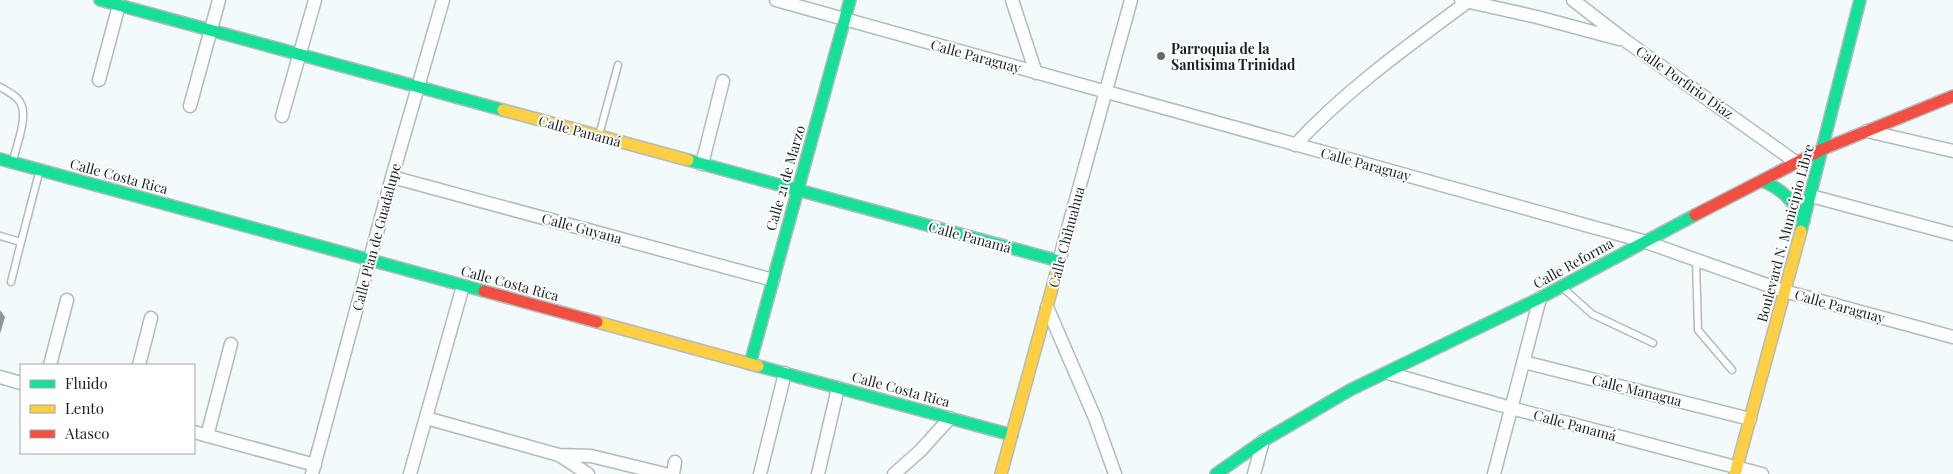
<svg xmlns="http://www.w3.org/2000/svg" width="1953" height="474" viewBox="0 0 1953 474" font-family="'Playfair Display',serif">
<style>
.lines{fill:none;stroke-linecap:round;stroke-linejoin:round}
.lane-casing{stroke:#b2bbbb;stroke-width:9}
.street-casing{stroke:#b2bbbb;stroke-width:15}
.fast-casing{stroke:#b2bbbb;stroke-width:14}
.slow-casing{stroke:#b2bbbb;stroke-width:14}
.jam-casing{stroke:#b2bbbb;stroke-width:14}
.lane{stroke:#fdfefe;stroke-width:6}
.street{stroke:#fdfefe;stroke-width:12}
.fast{stroke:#16e098;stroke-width:11}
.slow{stroke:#ffcf43;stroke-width:11}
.jam{stroke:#f24e42;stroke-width:11}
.shaded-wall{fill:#909696}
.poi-dot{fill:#646d6e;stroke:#fff;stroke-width:2}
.labels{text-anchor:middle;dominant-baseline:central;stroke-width:4;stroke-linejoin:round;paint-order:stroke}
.poi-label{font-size:14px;font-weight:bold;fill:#182122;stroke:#fff;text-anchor:start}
.street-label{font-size:14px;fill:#182122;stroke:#fff}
</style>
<rect width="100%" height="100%" fill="#f2fafb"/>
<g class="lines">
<!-- lane casing -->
<g class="lane-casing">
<path id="lane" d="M0,87c7,4 18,9 21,17 7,13 -5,43 -8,57
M599,135l19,-70
M0,236l21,6 -10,40
M21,242l18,-69
M1696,260l2,70 34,40
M1563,288l29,26 61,29"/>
</g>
<!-- street casing -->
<g class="street-casing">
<path id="street" d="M776,0l867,241 141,50 169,46
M1012,0l24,73
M1461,0l76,17 82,22
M1573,0l53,41 171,122
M99,80l20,-75
M190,106l29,-106
M282,116l33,-116
M1867,131l86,20
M1295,145c52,-56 114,-100 175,-145
M702,164l21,-83
M392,177l381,103
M1811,196l142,38
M1059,261l72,-261
M1047,307l48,111 20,56
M1524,362l226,57
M50,365l17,-65
M139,365l12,-47
M1388,373l123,35 251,66
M0,377l21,6
M426,418l133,37 32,1 74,18
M194,432l121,33
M207,436l24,-92
M559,455l29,19
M312,474l80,-297 51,-177
M410,474l53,-188
M673,474l2,-12
M760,474l25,-101
M818,474l20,-86
M894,474l26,-23 30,-33
M1254,474l9,-33
M1494,474l46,-176"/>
</g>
<!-- fast casing -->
<g class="fast-casing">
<path id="fast" d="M100,0l403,110
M0,159l484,132
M688,160l371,101 -2,9
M1762,181c21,8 31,20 42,40
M1801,231l59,-231
M750,364l100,-364
M758,366l254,69
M1216,474l47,-33 87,-51 190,-92 155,-83"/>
</g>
<!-- slow casing -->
<g class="slow-casing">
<path id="slow" d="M503,110l185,50
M597,322l161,44
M1001,474l56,-204
M1735,474l66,-243"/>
</g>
<!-- jam casing -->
<g class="jam-casing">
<path id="jam" d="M1695,215l128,-66 130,-53
M484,291l113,31"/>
</g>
<!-- lane -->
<use href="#lane" class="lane"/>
<!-- street -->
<use href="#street" class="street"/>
<!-- fast -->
<use href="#fast" class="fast"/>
<!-- slow -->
<use href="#slow" class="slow"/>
<!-- jam -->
<use href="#jam" class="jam"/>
</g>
<!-- shaded-wall -->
<path class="shaded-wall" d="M0,310l5,7 -5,17z"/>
<!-- markers -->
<circle class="poi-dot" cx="1161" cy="56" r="5"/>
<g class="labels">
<!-- poi labels -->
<g class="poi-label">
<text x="1171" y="48">Parroquia de la<tspan x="1171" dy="16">Santisima Trinidad</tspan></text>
</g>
<!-- street labels -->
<g class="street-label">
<text transform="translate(976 56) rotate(15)">Calle Paraguay</text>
<text transform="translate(1685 82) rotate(35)">Calle Porfirio Díaz</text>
<text transform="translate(580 131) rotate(15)">Calle Panamá</text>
<text transform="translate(1366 164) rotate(15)">Calle Paraguay</text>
<text transform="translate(119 176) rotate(15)">Calle Costa Rica</text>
<text transform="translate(785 178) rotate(-74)">Calle 21 de Marzo</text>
<text transform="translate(582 228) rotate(15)">Calle Guyana</text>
<text transform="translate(1785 233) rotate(-75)">Boulevard N. Municipio Libre</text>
<text transform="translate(376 237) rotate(-75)">Calle Plan de Guadalupe</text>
<text transform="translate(970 237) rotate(15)">Calle Panamá</text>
<text transform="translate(1066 237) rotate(-75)">Calle Chihuahua</text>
<text transform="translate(1573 263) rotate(-29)">Calle Reforma</text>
<text transform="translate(510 283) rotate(15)">Calle Costa Rica</text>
<text transform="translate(1840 306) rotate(15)">Calle Paraguay</text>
<text transform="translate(901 389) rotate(15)">Calle Costa Rica</text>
<text transform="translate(1637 390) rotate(14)">Calle Managua</text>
<text transform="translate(1575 425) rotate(15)">Calle Panamá</text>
</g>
</g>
<!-- legend -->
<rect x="20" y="364" width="175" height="90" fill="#ffffff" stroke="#a3a6a7"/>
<rect x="30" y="380" width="25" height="8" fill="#16e098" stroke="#a3a6a7"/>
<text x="65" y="389" font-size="15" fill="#182122">Fluido</text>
<rect x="30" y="405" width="25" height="8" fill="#ffcf43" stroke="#a3a6a7"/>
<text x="65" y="414" font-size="15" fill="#182122">Lento</text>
<rect x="30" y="430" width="25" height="8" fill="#f24e42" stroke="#a3a6a7"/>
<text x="65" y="439" font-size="15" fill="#182122">Atasco</text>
</svg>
